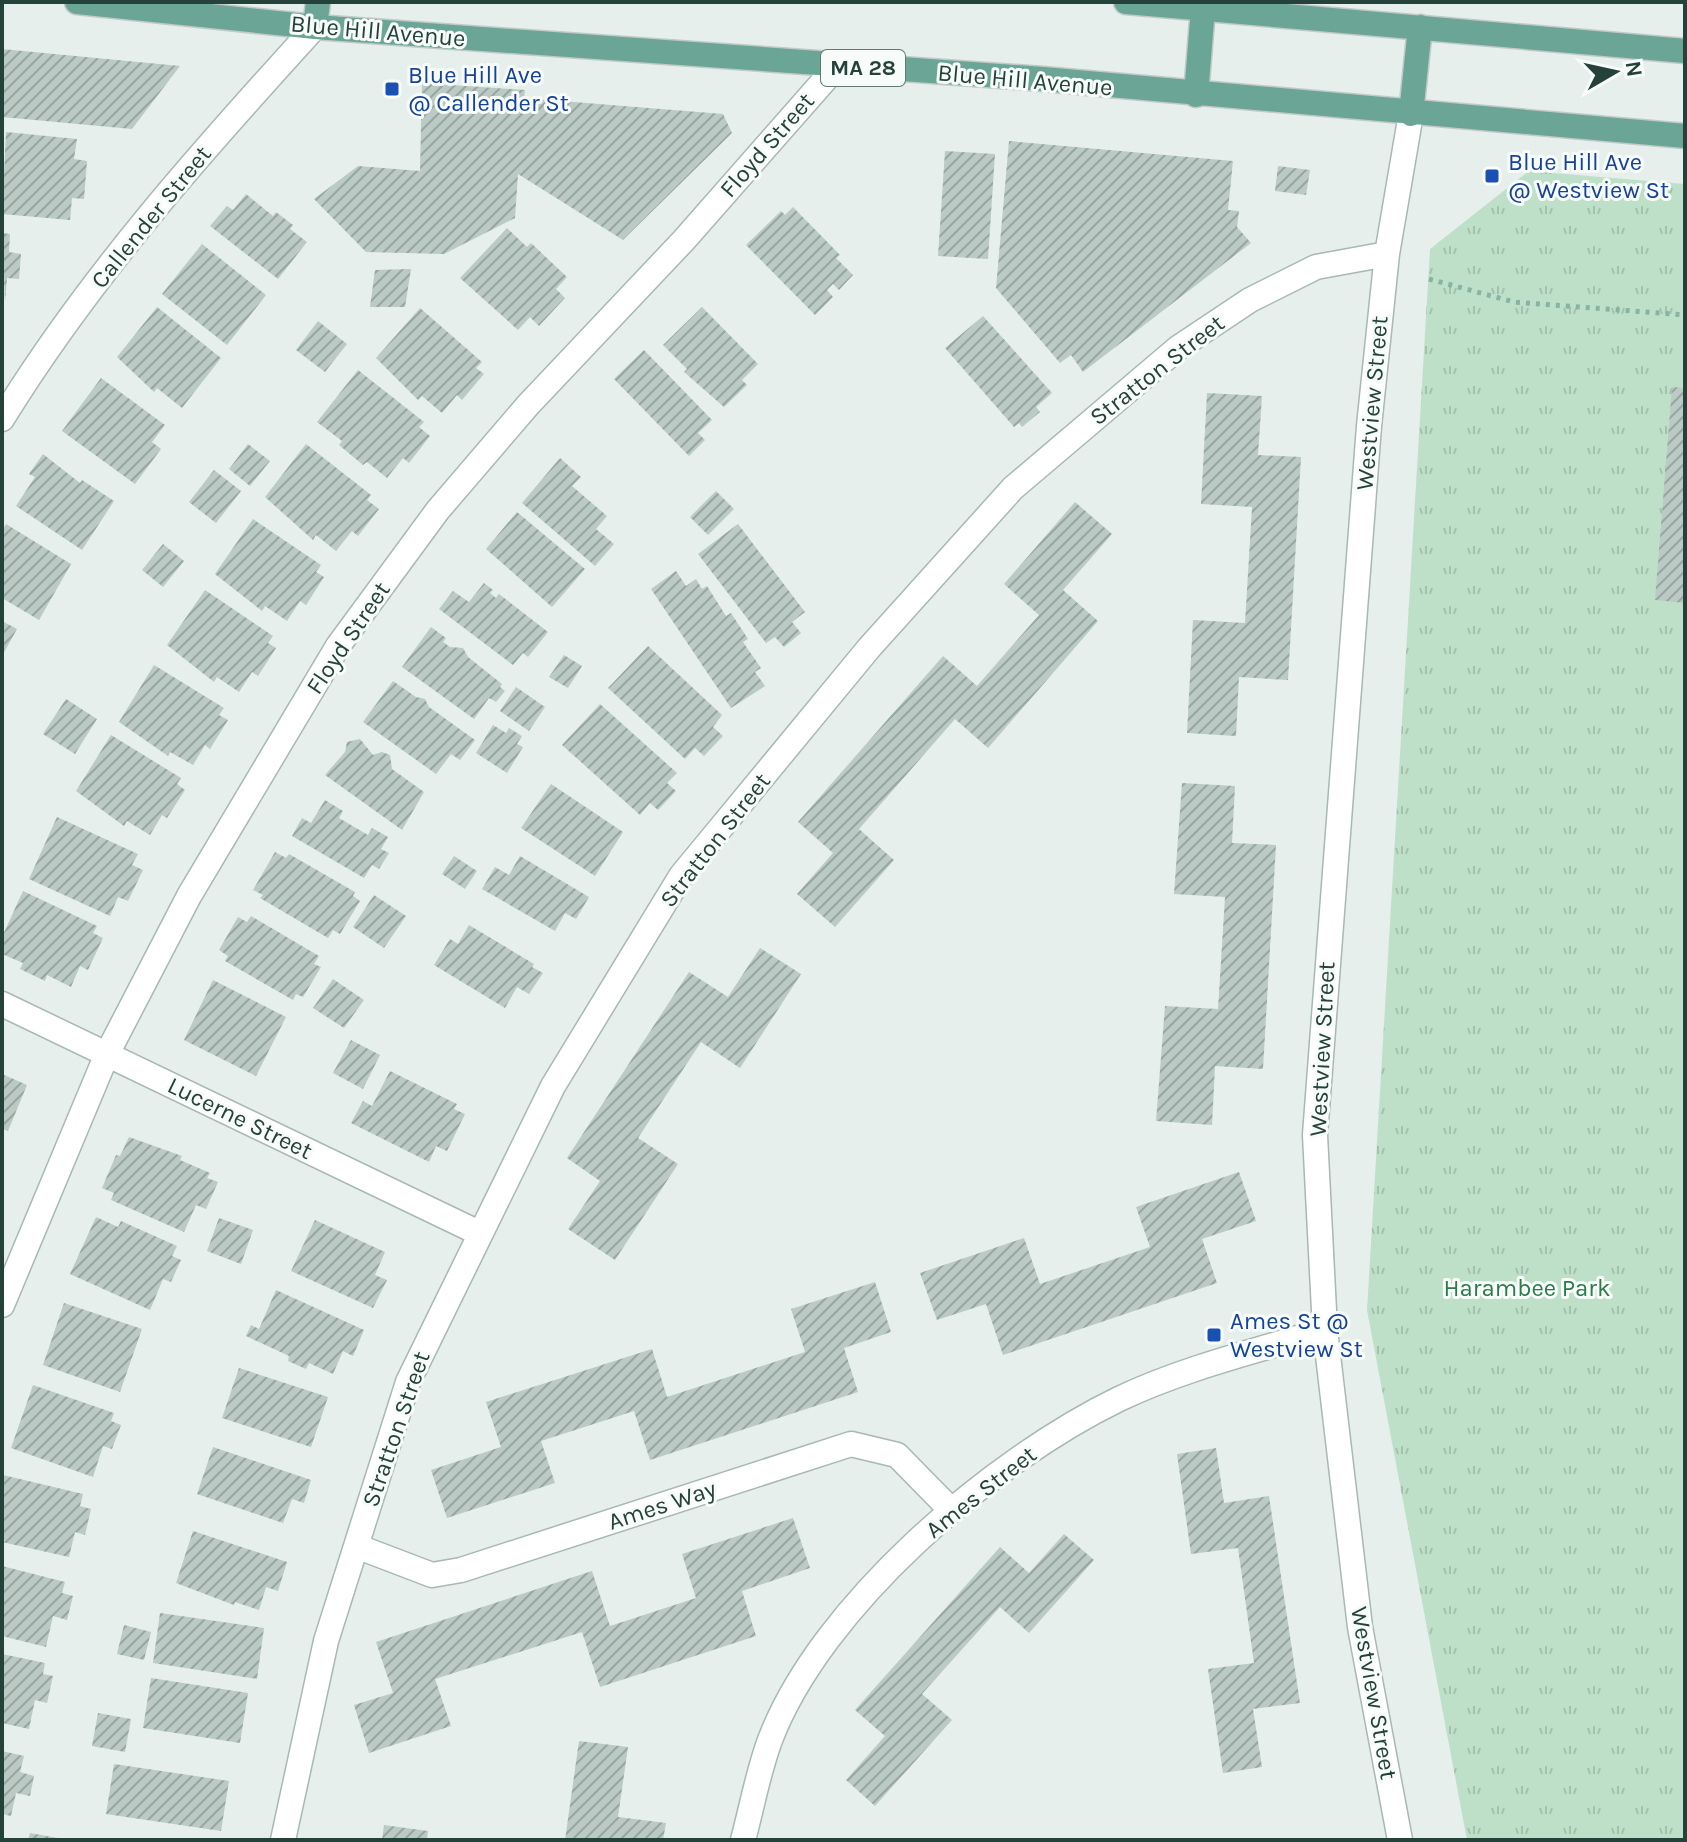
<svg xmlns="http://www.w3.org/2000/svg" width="1687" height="1842" viewBox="0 0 1687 1842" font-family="Karla,sans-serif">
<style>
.park{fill:url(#park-tufts)}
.building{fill:url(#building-hatch)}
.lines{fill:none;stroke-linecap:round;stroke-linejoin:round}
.street-casing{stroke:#a8b8b2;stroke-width:27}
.primary-casing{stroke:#c2cac8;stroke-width:27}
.path{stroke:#86b3a5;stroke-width:5;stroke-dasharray:4 6;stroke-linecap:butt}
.street{stroke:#fff;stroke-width:24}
.primary{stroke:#6aa596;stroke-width:24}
.transit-dot{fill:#1a4fb4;stroke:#f7fbf9;stroke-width:3}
.labels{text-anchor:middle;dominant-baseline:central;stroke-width:6;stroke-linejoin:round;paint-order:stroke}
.shield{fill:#f7fbf9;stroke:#637a73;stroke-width:2}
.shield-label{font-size:22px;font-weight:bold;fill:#24423a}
.street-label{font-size:24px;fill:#24423a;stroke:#f7fbf9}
.transit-label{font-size:24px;fill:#164399;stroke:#f7fbf9;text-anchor:start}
.park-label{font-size:24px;fill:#2d7a4b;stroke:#f7fbf9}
</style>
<defs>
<pattern id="park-tufts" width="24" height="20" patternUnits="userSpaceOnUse" patternTransform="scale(2)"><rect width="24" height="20" fill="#bfe0c8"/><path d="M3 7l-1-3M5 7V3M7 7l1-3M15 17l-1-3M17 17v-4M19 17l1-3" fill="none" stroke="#a4c1ad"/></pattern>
<pattern id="building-hatch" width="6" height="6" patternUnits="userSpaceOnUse" patternTransform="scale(2)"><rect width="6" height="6" fill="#bbcac4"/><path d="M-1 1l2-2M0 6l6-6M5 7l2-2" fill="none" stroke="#98a6a0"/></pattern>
</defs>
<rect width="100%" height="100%" fill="#e6efeb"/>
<!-- park -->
<path class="park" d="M1529,171l156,13v1656h-218l-100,-530 63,-1061z"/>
<!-- building -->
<path class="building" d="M2,49l178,17 -48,63 -130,-12z
M422,83l103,7 -1,8 199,16 9,19 -109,107 -105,-66 -3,44 -71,36 -78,-2 -52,-53 44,-33 62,5z
M6,132l71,7 -3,20 13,2 -3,38 -12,-1 -2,22 -68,-6z
M1009,141l224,20 -5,49 11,1 -2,16 14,16 -168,129 -12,-17 -11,8 -64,-75z
M945,151l50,3 -7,105 -50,-3z
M1278,166l32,4 -4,25 -31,-4z
M246,194l27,22 3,-4 17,13 -3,4 17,13 -29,37 -68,-53 17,-20 6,4z
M793,207l47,48 -4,3 17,17 -14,15 -6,-6 -6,6 6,7 -18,18 -69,-70 35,-34 4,4z
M507,228l20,19 4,-4 36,34 -11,12 9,9 -26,28 -9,-9 -12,13 -58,-52z
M2,233l8,1 -1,18 12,2 -2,25 -12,-1 -2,24z
M202,244l64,51 -39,50 -65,-51z
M411,269l-6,38h-35l5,-37z
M157,307l64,51 -39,50 -25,-20 -3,4 -37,-35z
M702,307l56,57 -16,16 5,5 -23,22 -40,-35 3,-3 -24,-24z
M420,308l62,54 -6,6 8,6 -22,26 -5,-5 -15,18 -20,-17 -4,4 -42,-42z
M983,316l69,77 -16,14 4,5 -18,15 -3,-4 -5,4 -69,-79z
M318,321l29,23 -22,28 -29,-22z
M644,350l68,70 -14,13 7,7 -16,16 -75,-77z
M358,370l66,52 -5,5 11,9 -21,27 -6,-5 -16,20 -20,-16 -4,3 -24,-20 3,-4 -25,-19z
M101,378l64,47 -13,17 9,7 -26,35 -73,-53z
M1672,387l13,1v215l-30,-3z
M1207,393l55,3 -4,59 43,2 -13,223 -49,-3 -3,59 -49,-3 6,-113 52,3 7,-116 -51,-3z
M248,444l22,17 -20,25 -21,-17z
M306,444l65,51 -4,5 12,9 -21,27 -6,-5 -16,20 -20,-16 -3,5 -48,-43z
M43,454l37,29 2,-3 32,21 -32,49 -66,-44 19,-29 -6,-3z
M560,458l21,19 -9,9 35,30 -11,13 18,15 -19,22 -73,-63z
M214,470l27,21 -25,32 -27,-21z
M716,491l18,18 -26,26 -18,-18z
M1075,502l37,32 -49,56 35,31 -110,127 -33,-29 -96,110 35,31 -59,67 -38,-33 36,-41 -35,-31 145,-166 34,30 62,-71 -35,-31z
M517,512l68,57 -33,38 -66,-58z
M253,519l68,46 -5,7 8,5 -18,28 -6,-4 -13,20 -22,-15 -3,5 -47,-37z
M6,524l65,40 -32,56 -37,-22v-67z
M738,524l67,88 -13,10 9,11 -17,14 -9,-10 -9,6 -68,-89z
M163,544l21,17 -21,26 -21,-17z
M676,571l10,15 10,-7 6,10 5,-3 19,30 5,-3 17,26 -5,3 18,26 -6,4 10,14 -34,22 -80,-119z
M484,583l9,7 -3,3 6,5 3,-4 49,38 -20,25 -5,-4 -10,12 -74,-56 14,-18 16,11z
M205,590l68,46 -5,7 8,5 -18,28 -6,-4 -13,20 -22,-15 -3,5 -47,-37z
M2,621l15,8 -15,27z
M431,627l15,11 -3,4 7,5 13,1 5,9 34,27 -2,3 5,4 -9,11 -7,-4 -15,21 -72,-52z
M648,646l74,69 -9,12 10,9 -19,20 -9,-8 -10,11 -77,-71z
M564,655l18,11 -14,22 -19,-11z
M154,665l70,43 -5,7 9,5 -18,29 -5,-4 -12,20 -23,-13 -2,4 -49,-34z
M393,681l23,16 9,2 4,8 46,33 -15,20 -9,-6 -15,20 -73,-52z
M516,687l29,20 -16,24 -29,-20z
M66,699l31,20 -22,35 -32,-20z
M600,704l77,69 -10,10 9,8 -18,19 -8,-7 -10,12 -78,-70z
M493,725l13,8 3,-5 13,8 -5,8 6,3 -16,26 -31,-20z
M111,735l70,43 -4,6 8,6 -18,28 -5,-3 -12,20 -23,-14 -3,5 -48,-35z
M360,739l13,16 9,-3 8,3 2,14 32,23 -22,38 -77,-55 20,-23 2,-10z
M1182,783l53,3 -3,57 44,2 -13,224 -48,-3 -3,59 -56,-4 9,-115 53,3 7,-112 -51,-3z
M551,784l72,48 -28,44 -74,-48z
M325,800l18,11 -4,7 29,17 4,-7 16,9 -7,12 8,4 -10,16 -7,-4 -8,13 -72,-42 10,-18 9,5z
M57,817l81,37 -6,11 11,5 -15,31 -10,-4 -8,19 -81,-37z
M275,852l11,6 3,-4 66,38 -2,4 7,5 -20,33 -7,-4 -5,8 -68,-40 3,-3 -10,-5z
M454,856l23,15 -12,18 -23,-15z
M520,856l69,41 -13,22 -11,-6 -10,18 -73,-42 13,-22 14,8z
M23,891l74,35 -4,7 10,5 -15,32 -8,-4 -9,21 -24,-12 -2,6 -25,-12 3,-6 -21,-9v-17z
M374,895l32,21 -22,32 -31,-21z
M251,916l68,40 -5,8 7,3 -18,30 -7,-3 -3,6 -68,-39 3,-5 -9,-6 19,-33 9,5z
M469,925l65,39 -2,3 11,6 -14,21 -12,-7 -12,21 -71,-43 16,-26 8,5z
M760,948l41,26 -61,94 -39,-26 -63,96 40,26 -63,96 -47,-31 32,-48 -33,-23 122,-186 39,25z
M333,979l31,21 -20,28 -31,-20z
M213,980l73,37 -30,59 -72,-36z
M351,1040l29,15 -17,34 -30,-16z
M390,1071l67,33 -3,5 11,5 -18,37 -11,-5 -7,16 -78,-39 12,-22 9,5z
M2,1074l25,11 -19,46 -6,-2z
M129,1137l53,19 -2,4 30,13 -3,5 11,4 -12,27 -10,-4 -12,27 -73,-32 3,-7 -12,-5 14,-33 4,1z
M1239,1172l17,49 -54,18 15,44 -214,72 -17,-51 -49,16 -17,-47 104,-35 16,46 110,-37 -14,-40z
M96,1217l22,10 3,-6 56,25 -5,10 9,4 -10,22 -8,-3 -13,31 -80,-36z
M219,1218l34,12 -12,34 -34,-13z
M315,1220l70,32 -10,23 12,5 -14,28 -82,-37z
M875,1282l16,50 -47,16 14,44 -208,68 -16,-49 -93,30 14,42 -108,35 -16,-48 70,-23 -15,-45 166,-53 15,48 138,-45 -14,-43z
M276,1290l88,40 -11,26 -10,-5 -10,23 -24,-11 -3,6 -18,-8 1,-5 -43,-20 5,-11 8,4z
M64,1303l78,26 -22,63 -77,-27z
M239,1368l89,29 -17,50 -89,-29z
M33,1385l81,28 -3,8 10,4 -9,24 -9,-3 -10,31 -82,-29z
M213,1447l98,33 -7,23 -12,-4 -9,24 -86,-29z
M1216,1448l8,55 45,-7 31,207 -47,6 9,58 -39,6 -15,-104 46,-6 -16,-115 -47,6 -14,-100z
M3,1475l80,19 -3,12 11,3 -6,26 -10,-3 -6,25 -67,-15z
M793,1518l17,50 -68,23 14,45 -156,51 -18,-55 -147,47 16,47 -82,27 -15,-48 39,-12 -17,-51 216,-71 18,55 86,-28 -14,-44z
M193,1531l94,31 -9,29 -12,-4 -7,23 -24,-8 -1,3 -58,-22z
M1064,1534l30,26 -65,73 -29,-26 -78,87 30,26 -77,86 -29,-26 39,-44 -30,-26 145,-163 29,26z
M2,1566l63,16 -3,11 11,3 -6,24 -14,-4 -7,31 -44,-11z
M160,1613l104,15 -7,51 -104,-16z
M124,1625l27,7 -7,28 -27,-6z
M2,1654l43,9 -2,11 10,2 -6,27 -12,-3 -6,29 -27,-6z
M151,1678l97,15 -8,50 -97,-15z
M98,1713l33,6 -6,33 -33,-6z
M579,1741l49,6 -10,70 48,6 -3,17h-98z
M2,1751l22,5 -4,16 14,4 -4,20 -14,-3 -5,23 -9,-2z
M114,1764l115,17 -8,50 -115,-17z
M384,1825l44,6 -1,9h-45z
M30,1833l28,5v2h-30z"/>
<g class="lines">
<!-- street casing -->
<g class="street-casing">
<path id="street" d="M2,419c88,-143 200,-268 313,-392
M2,1004l477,229
M2,1305l105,-251 82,-158 149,-250 100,-136 90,-105 156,-165 153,-174
M356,1546l76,29 29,-5 390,-126 46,11 53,54
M283,1840l43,-199 82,-259 145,-296 128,-210 188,-228 144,-160 165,-140 72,-48 66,-33 71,-13
M743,1840c9,-33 15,-68 27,-100 51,-134 221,-279 349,-341 65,-31 137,-48 206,-69
M1400,1840l-40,-213 -35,-297 -10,-195 54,-709 18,-172 24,-140"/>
</g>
<!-- primary casing -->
<g class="primary-casing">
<path id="primary" d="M77,2l238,25 728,52 642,57
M1126,2l559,49
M315,27l3,-25
M1196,95l7,-87
M1411,114l9,-87"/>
</g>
<!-- path -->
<path class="path" d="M1429,279l85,23 171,13"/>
<!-- street -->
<use href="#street" class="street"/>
<!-- primary -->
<use href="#primary" class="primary"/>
</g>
<!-- markers -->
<g class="transit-dot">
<rect x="384" y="81" width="16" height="16" rx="4"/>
<rect x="1484" y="168" width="16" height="16" rx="4"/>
<rect x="1206" y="1327" width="16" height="16" rx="4"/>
</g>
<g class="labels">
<!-- shield labels -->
<rect class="shield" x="821" y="50" width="84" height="36" rx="6"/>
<g class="shield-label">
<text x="863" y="68">MA 28</text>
</g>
<!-- street labels -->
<g class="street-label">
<text transform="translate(378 31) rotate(5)">Blue Hill Avenue</text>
<text transform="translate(1025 80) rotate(5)">Blue Hill Avenue</text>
<text transform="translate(767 145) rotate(-49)">Floyd Street</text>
<text transform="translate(151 217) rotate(-51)">Callender Street</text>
<text transform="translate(1157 370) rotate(-38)">Stratton Street</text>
<text transform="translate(1372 403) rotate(-85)">Westview Street</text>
<text transform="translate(348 638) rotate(-56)">Floyd Street</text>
<text transform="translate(715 840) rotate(-52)">Stratton Street</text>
<text transform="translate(1322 1049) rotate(-87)">Westview Street</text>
<text transform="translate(240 1118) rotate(26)">Lucerne Street</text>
<text transform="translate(396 1429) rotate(-71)">Stratton Street</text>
<text transform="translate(981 1492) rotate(-38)">Ames Street</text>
<text transform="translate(662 1505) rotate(-18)">Ames Way</text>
<text transform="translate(1374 1693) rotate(80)">Westview Street</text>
</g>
<!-- transit labels -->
<g class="transit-label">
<text x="408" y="75">Blue Hill Ave<tspan x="408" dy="28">@ Callender St</tspan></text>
<text x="1508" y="162">Blue Hill Ave<tspan x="1508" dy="28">@ Westview St</tspan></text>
<text x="1230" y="1321">Ames St @<tspan x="1230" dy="28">Westview St</tspan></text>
</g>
<!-- park labels -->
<g class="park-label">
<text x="1527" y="1288">Harambee Park</text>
</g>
</g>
<!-- border -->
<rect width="1687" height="1842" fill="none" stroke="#24423a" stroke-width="8"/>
<!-- north arrow -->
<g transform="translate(1615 72) rotate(81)" stroke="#f7fbf9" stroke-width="6" paint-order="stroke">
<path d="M0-6L14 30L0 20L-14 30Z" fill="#24423a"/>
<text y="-12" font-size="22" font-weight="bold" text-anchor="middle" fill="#24423a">N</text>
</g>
</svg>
